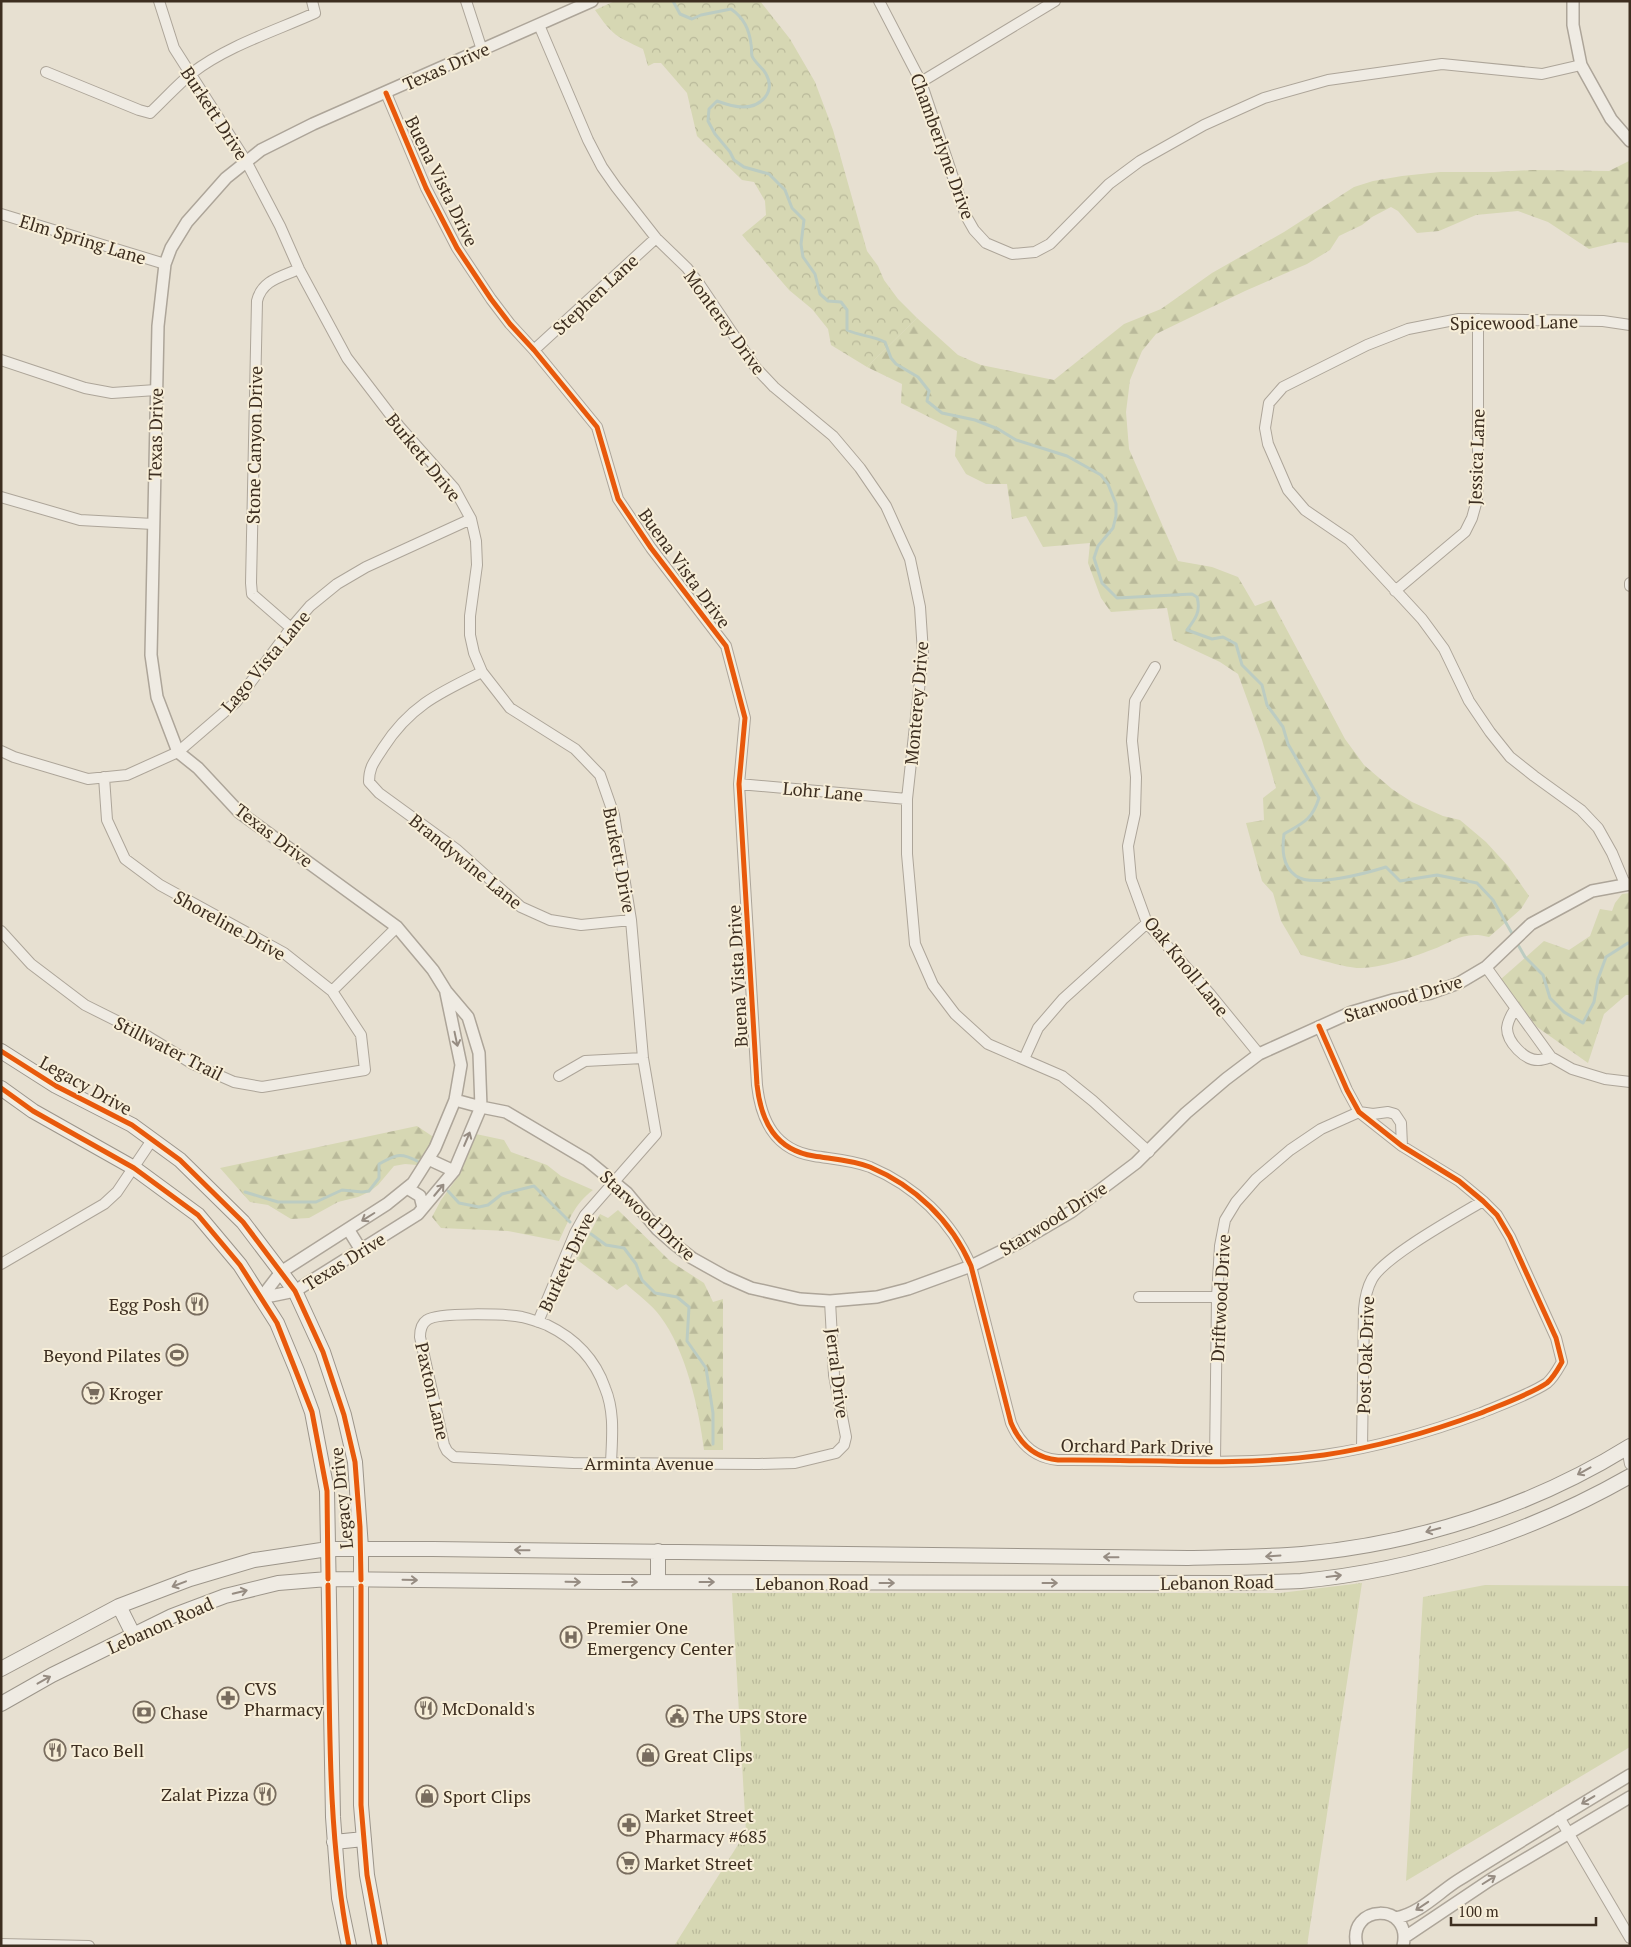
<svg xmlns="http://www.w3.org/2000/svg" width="1631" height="1947" viewBox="0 0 1631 1947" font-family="'PT Serif',serif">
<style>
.grass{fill:url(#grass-tufts)}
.forest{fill:url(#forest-firs)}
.park{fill:url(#park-crowns)}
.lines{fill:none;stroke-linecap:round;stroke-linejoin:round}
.stream{stroke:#bcccc2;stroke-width:3}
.minor-casing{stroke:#ada599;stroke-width:12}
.tertiary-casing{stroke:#ada599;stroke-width:14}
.secondary-casing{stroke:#9c958a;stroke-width:16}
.minor{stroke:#efebe3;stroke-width:10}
.tertiary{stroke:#efebe3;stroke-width:11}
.secondary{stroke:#efebe3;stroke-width:14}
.cycleway-casing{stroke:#f7eed8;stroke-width:8}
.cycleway{stroke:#e8590c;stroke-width:5}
.oneway{stroke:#968c82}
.labels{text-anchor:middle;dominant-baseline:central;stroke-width:4;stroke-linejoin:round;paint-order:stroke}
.street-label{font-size:18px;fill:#3d2e20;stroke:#f7eed8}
.poi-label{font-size:18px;fill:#3d2e20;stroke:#f7eed8;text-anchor:start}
</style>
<defs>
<pattern id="grass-tufts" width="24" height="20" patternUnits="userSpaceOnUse" patternTransform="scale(1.25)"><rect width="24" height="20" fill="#d6d7b3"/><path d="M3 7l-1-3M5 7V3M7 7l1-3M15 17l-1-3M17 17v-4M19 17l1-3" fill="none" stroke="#b9b99a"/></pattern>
<pattern id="forest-firs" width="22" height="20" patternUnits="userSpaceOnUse" patternTransform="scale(1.25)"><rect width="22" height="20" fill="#d6d7b3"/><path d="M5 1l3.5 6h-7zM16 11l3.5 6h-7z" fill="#b9b99a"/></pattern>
<pattern id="park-crowns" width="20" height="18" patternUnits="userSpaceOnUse" patternTransform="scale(1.25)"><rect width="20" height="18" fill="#d6d7b3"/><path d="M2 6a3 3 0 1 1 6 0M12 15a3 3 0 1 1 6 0" fill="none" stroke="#b9b99a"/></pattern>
</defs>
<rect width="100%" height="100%" fill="#e7e0d1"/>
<!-- grass -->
<path class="grass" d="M1362,1583l-55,363h-633l72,-114 -14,-239h548z
M1485,1585l145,1v161l-224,134 17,-284z"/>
<!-- forest -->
<path class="forest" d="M1629,161l1,82 -12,-1 -29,7 -41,-27 -30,-11 -42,4 -37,16 -22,2 -19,-22 -7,-4 -19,10 -10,8 -23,11 -9,14 -23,14 -62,27 -89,43 -14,17 -12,29 -4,32 3,37 49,112 34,6 26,10 17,29 16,-6 74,139 19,26 28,24 20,13 31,14 17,4 26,22 22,24 21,30 -8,13 -32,28c-25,-7 -36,5 -58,13 -17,7 -52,18 -70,18 -12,1 -46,-10 -60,-13l-20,-34 -8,-28 -11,-12 -16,-58 18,-3 -1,-22 13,-10 -14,-48 -24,-66 -18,-12 -47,-22 -6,-32 -56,4 -10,-14 -13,-35 2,-20 -47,4 -17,-31 -14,3 -5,-35h-21l-20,-10 -11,-18 2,-25 -56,-28 1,-19 -35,-17 50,-49 41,37 23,10 73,15 70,-56 37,-15 51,-36 72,-41 70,-45 19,-6 29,-5 38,-4h54l39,-2 76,1z
M1630,893v102h-4l-22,19 -16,49 -51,-36 -36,-48 43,-38 25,9 21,-14 10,-27 12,2 3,-8 7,-9z
M417,1126l18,12 -18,27 -12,-1 -11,2 -16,19 -9,7 -11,5 -20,5 -29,16 -18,1 -23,-14 -18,-3 -30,-34z
M476,1134l28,6 7,12 36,13 14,11 32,14c-18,13 -25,32 -34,51l-51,-10 -67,-3 -9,-11 9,-17 19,-26z
M618,1210l52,51 34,22 9,19 10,-3v151h-19c-5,-41 -18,-100 -44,-134 -9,-12 -23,-22 -34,-32l-9,6 -41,-31 24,-45 8,4z"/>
<!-- park -->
<path class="park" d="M615,1h145l30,38 25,43 18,48 34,121 11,15 6,14 14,19 19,19 -50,49 -36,-22 -3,-16 -16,-20 -23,-19 -47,-55 24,-20 -1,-14 -11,-19 -12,-2 -45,-44 -10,-43 -26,-30h-7l-6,3 -5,-17c-27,-13 -30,-13 -48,-39z"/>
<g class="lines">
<!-- stream -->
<path class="stream" d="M673,1l7,13 12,5 9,-4 30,-6c13,9 18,20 20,35 1,4 0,8 1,12 3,7 11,12 14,18 10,18 -5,33 -23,33 -9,0 -18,-3 -26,-6l-8,8 -1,12 7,13 15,18 4,8 10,7 25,7 16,16 7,18 12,12 -3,24 2,13 12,17 5,20 8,7 13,1 6,8v20c13,6 26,6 38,12l6,16 5,6 22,13 11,14 -2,10 15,12 33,7 23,9 18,11 51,16 34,19 7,9 8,20v12l-3,12 -15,18 -4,12 8,25 15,15 75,-4 5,3c4,14 -1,21 -10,33l25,9 11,-2 13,7 6,21 20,20 5,20 16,22 5,17 31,54c-7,22 -16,25 -35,36 -2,15 -2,32 12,42 16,12 71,-3 90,-9l14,14 37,-6 40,8 16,17 21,37
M1517,943l8,14 18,18 7,23 14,14 19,11 11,-21 4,-23 8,-22 22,-14h2
M448,1191l11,12 20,4 9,-2 14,-11 32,-8 36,36
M245,1192l33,10h38l26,-12 20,2 7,-1 10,-13v-14c16,-9 21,-12 38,-3
M591,1234l15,11 18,3 12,16 6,16 13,13 22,4 12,10 -2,34 19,27 7,45v31"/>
<!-- minor casing -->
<g class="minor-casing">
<path id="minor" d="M159,1l15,47 72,113 34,65 19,43 48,89 52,68 55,62 17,31 5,22 1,24 -7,51v19l4,18 8,19 28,36 65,41 25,26 14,40 17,105 12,138 13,76 -71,81 -10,18 -37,89
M466,1l16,49
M879,1l42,81 45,134 8,14 12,13 26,11 23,-2 15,-8 59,-60 31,-23 64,-36 60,-27 64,-18 114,-16 100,10 39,-9
M539,25l49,115 14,27 14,20 40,51 31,30 13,17 56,83 18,19 59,49 27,32 26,38 24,53 10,48 3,46 -16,146v55l8,90 18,41 22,29 33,30 74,32 31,25 56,51
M46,72l93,38 11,3c14,-13 27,-28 42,-40 35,-27 83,-42 123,-60l-3,-12
M921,82l134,-81
M386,93l40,95 31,60 34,51 19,25 24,26 63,77 21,72 33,49 75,98 19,72 -6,66 18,301c4,36 18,65 57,71 19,3 38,4 56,11 45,19 81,53 101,99l40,157c9,21 24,35 47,37 88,-1 178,7 266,-5 54,-8 106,-23 157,-42 19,-8 50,-19 66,-30 7,-6 11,-14 15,-21l-6,-24 -46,-101 -13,-22 -14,-14 -24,-20 -57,-35 -43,-34 -12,-22 -28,-64
M1,214l164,50
M534,350l122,-112
M1,360l84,28 27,5 44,-3
M1,497l79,23 73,4
M1630,583v3
M1395,591l70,-59 7,-14 5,-18 1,-23v-158
M291,628l-39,-34 -1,-11 6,-282c5,-21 24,-24 42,-32
M1155,667l-20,34 -3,40 4,36 -1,37 -7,32 3,33 16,44 63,71 49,60
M482,672c-43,21 -72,34 -99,76 -8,13 -14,18 -14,34l10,11 77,56 65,58 29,13 31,5 50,-5
M1,751l13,6 74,22 39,-4 51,-23 58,-50 55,-74 19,-22 27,-22 29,-17 105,-48
M739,784l168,15
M1625,884l-13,-31 -14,-25 -17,-18 -47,-34 -24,-19 -20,-25 -21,-31 -25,-52 -22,-30 -73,-79 -44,-30 -17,-20 -20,-46 -3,-16 4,-25 14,-16 84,-42 41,-16 51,-10 144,2 27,4
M1,931l30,33 54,41 62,31 46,28 41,18 28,5 103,-17 -4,-35 -29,-44 -48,-38 -124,-68 -35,-26 -18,-39 -3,-43
M1486,967l65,90 21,12 33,10 25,3
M332,991l65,-64
M1515,1009c-4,6 -7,11 -8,19 0,14 18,33 32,32 4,0 9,-2 12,-3
M1024,1059l14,-31 25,-29 84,-76
M559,1076l26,-15 58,-3
M1,1264l103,-60 13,-12 35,-52
M1139,1297h78
M1362,1448l2,-139c1,-11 3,-21 8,-30 13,-23 86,-63 111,-78
M1627,1448l3,16
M1215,1461l2,-164 3,-51 5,-26 11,-18 20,-23 34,-29 31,-21 38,-17 14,2 15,-2 7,2 6,9 1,23
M611,1463c1,-25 4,-51 -6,-75 -10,-29 -31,-50 -58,-63 -8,-3 -17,-6 -25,-8 -15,-3 -84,-5 -95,3 -6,4 -7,10 -7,17l24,108 3,6 7,6 119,6 186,1 36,-1 41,-10 8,-8 2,-8 -12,-62 -4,-74
M1559,1817l71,121
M1,1944l88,2"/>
</g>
<!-- tertiary casing -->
<g class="tertiary-casing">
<path id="tertiary" d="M1573,1v24l8,40 30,54 19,22
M455,1100l26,7 25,5 81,48 40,33 30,36 16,14 19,15 34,19 25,11 49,11 30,2 47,-4 31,-8 63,-23 47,-23 53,-31 65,-49 50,-50 40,-34 33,-25 93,-42 41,-12 38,-7 28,-10 27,-16 45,-43 61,-33 38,-7
M428,1159l26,12
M407,1188l13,8 3,12
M348,1229l13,21
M261,1298l34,-7 123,-77 36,-43 27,-64 -2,-54 -11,-36 -22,-26 -13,-21 -36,-43 -158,-115 -41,-44 -20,-16 -21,-55 -6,-42 7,-329 7,-62 6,-16 16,-26 39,-44 35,-28 52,-26 279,-123
M261,1298l20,-26 106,-68 26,-21 7,-11 15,-24 20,-48 6,-35 -15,-72
M1396,1918c24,-5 41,-24 61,-37 57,-36 115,-71 173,-106
M1405,1937l85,-57 140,-83
M1357,1946c-11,-42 56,-45 46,0"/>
</g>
<!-- secondary casing -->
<g class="secondary-casing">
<path id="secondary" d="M1,1051l55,35 76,39 48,35 63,62 38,50 14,19 28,61 21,63 11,47 6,86v257l6,70 13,71
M1,1088l32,23 101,57 64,47 42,50 37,58 20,48 15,41 15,79 6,326 6,81 10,48
M658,1551v31
M119,1606l15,30
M1,1669l118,-63 71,-27 64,-19 74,-11h105l755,9c38,-1 76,-1 114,-4 114,-10 230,-47 328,-108
M1,1704l51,-29 120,-59 53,-20 53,-13 50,-4 273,3 639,1c21,-1 41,-1 61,-2 116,-11 229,-48 329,-105
M334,1842l30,-3"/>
</g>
<!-- minor -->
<use href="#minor" class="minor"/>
<!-- tertiary -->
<use href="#tertiary" class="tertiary"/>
<!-- secondary -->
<use href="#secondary" class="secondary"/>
<!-- cycleway casing -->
<g class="cycleway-casing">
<path id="cycleway" d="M386,93l40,95 31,60 34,51 19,25 24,26 63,77 21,72 33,49 75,98 19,72 -6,66 18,301c4,36 18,65 57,71 19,3 38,4 56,11 45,19 81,53 101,99l40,157c9,21 24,35 47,37 88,-1 178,7 266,-5 54,-8 106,-23 157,-42 19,-8 50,-19 66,-30 7,-6 11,-14 15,-21l-6,-24 -46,-101 -13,-22 -14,-14 -24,-20 -57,-35 -43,-34 -12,-22 -28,-64
M1,1051l55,35 76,39 48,35 63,62 52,69 28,61 21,63 11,47 5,65 1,53
M1,1088l32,23 101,57 64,47 42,50 37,58 35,89 15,79 1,88
M328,1585c2,120 -2,242 21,361
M361,1586v219l6,70 13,71"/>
</g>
<!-- cycleway -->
<use href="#cycleway" class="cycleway"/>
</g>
<!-- one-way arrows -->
<defs><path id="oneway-shaft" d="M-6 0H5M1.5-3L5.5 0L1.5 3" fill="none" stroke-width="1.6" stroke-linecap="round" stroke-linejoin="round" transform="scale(1.25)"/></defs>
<g class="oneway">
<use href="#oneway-shaft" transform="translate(456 1039) rotate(78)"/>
<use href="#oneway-shaft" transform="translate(467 1139) rotate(-67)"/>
<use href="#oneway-shaft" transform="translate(439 1190) rotate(-50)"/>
<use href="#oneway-shaft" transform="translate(368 1217) rotate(148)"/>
<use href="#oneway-shaft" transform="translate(1584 1471) rotate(151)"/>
<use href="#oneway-shaft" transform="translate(1433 1530) rotate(165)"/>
<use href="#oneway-shaft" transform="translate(522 1550) rotate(-179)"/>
<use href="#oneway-shaft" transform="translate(1273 1556) rotate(176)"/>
<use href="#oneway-shaft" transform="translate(1111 1557) rotate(-179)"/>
<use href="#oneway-shaft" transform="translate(1334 1576) rotate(-7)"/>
<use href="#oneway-shaft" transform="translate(410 1580) rotate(1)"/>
<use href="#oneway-shaft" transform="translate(573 1582) rotate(1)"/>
<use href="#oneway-shaft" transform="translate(630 1582)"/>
<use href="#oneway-shaft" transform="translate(707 1582)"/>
<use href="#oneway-shaft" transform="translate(887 1583)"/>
<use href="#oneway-shaft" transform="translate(1050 1583)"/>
<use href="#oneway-shaft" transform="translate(179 1584) rotate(159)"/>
<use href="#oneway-shaft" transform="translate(240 1592) rotate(-14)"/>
<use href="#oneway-shaft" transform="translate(44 1680) rotate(-29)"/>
<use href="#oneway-shaft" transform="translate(1588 1800) rotate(149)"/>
<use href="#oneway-shaft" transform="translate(1489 1880) rotate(-32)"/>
<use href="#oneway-shaft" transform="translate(1422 1906) rotate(146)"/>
</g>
<!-- icons -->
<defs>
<g id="restaurant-ring" transform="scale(1.125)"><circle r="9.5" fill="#f7eed8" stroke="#786c5e" stroke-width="1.5"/><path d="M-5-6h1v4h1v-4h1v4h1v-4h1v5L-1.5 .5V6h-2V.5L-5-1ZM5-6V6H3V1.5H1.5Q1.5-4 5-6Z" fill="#786c5e"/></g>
<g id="stadium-ring" transform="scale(1.125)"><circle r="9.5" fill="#f7eed8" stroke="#786c5e" stroke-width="1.5"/><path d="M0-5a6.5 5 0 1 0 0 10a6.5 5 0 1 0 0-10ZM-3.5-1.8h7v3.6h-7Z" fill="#786c5e"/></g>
<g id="supermarket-ring" transform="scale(1.125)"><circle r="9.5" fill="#f7eed8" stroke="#786c5e" stroke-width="1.5"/><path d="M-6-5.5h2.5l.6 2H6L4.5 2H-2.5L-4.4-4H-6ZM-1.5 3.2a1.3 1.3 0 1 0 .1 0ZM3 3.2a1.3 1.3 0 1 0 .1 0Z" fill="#786c5e"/></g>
<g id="hospital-ring" transform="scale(1.125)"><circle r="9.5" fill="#f7eed8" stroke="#786c5e" stroke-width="1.5"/><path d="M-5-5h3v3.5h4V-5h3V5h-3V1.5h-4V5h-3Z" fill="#786c5e"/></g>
<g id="pharmacy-ring" transform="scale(1.125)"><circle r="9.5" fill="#f7eed8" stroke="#786c5e" stroke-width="1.5"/><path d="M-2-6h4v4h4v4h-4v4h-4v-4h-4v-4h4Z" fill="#786c5e"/></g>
<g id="bank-ring" transform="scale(1.125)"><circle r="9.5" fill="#f7eed8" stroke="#786c5e" stroke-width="1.5"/><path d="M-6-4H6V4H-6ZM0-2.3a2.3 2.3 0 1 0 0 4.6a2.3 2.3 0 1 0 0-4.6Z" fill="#786c5e"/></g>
<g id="civic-ring" transform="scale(1.125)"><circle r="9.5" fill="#f7eed8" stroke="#786c5e" stroke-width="1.5"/><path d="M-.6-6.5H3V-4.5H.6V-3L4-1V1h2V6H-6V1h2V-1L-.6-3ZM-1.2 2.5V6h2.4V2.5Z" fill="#786c5e"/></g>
<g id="shop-ring" transform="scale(1.125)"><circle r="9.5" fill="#f7eed8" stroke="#786c5e" stroke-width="1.5"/><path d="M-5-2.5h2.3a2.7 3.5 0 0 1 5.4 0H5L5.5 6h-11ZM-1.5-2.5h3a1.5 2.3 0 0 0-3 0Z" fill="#786c5e"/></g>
</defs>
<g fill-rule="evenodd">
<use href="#restaurant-ring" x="197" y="1304"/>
<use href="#stadium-ring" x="177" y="1355"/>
<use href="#supermarket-ring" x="93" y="1393"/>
<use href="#hospital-ring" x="571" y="1637"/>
<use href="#pharmacy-ring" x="228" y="1698"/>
<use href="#restaurant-ring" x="426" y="1708"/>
<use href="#bank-ring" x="144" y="1712"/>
<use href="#civic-ring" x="677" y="1716"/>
<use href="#restaurant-ring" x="55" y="1750"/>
<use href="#shop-ring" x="648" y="1755"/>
<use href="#restaurant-ring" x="265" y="1794"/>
<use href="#shop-ring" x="427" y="1796"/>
<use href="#pharmacy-ring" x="629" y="1825"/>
<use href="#supermarket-ring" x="628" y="1863"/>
</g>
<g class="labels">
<!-- street labels -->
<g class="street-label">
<text transform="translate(446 66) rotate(-24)">Texas Drive</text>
<text transform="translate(215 113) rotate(57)">Burkett Drive</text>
<text transform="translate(943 146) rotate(70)">Chamberlyne Drive</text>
<text transform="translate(442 181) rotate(64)">Buena Vista Drive</text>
<text transform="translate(83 239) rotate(17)">Elm Spring Lane</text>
<text transform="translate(595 294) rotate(-43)">Stephen Lane</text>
<text transform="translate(725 322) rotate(54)">Monterey Drive</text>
<text transform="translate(1514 322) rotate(-1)">Spicewood Lane</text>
<text transform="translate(155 434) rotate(-89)">Texas Drive</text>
<text transform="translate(254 445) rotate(-89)">Stone Canyon Drive</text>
<text transform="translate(424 457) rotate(51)">Burkett Drive</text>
<text transform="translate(1476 457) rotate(-88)">Jessica Lane</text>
<text transform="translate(685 568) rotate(54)">Buena Vista Drive</text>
<text transform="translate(265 661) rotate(-50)">Lago Vista Lane</text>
<text transform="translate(916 703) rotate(-85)">Monterey Drive</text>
<text transform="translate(823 791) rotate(5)">Lohr Lane</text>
<text transform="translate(274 835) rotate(37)">Texas Drive</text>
<text transform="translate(620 860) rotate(79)">Burkett Drive</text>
<text transform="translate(466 861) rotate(39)">Brandywine Lane</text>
<text transform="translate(230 925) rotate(29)">Shoreline Drive</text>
<text transform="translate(1187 966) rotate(51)">Oak Knoll Lane</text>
<text transform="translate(737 976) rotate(-93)">Buena Vista Drive</text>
<text transform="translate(1403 998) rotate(-17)">Starwood Drive</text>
<text transform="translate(169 1048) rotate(27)">Stillwater Trail</text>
<text transform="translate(86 1085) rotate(29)">Legacy Drive</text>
<text transform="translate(648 1215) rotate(43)">Starwood Drive</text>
<text transform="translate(1053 1218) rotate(-32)">Starwood Drive</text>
<text transform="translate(344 1261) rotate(-32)">Texas Drive</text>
<text transform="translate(566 1262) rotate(-65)">Burkett Drive</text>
<text transform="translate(1220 1298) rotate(-87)">Driftwood Drive</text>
<text transform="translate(1365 1355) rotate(-88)">Post Oak Drive</text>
<text transform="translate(838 1373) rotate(83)">Jerral Drive</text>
<text transform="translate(433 1391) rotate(77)">Paxton Lane</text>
<text transform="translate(1137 1446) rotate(1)">Orchard Park Drive</text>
<text x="649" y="1463">Arminta Avenue</text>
<text transform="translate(341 1498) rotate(-96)">Legacy Drive</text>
<text transform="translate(1217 1582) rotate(-1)">Lebanon Road</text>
<text x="812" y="1583">Lebanon Road</text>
<text transform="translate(160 1625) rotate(-24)">Lebanon Road</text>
</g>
<!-- poi labels -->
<g class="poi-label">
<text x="181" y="1304" text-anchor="end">Egg Posh</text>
<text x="161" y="1355" text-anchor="end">Beyond Pilates</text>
<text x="109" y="1393">Kroger</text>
<text x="587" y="1627">Premier One<tspan x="587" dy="21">Emergency Center</tspan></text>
<text x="244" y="1688">CVS<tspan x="244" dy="21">Pharmacy</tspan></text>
<text x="442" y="1708">McDonald's</text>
<text x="160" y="1712">Chase</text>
<text x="693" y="1716">The UPS Store</text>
<text x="71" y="1750">Taco Bell</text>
<text x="664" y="1755">Great Clips</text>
<text x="249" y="1794" text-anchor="end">Zalat Pizza</text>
<text x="443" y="1796">Sport Clips</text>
<text x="645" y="1815">Market Street<tspan x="645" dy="21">Pharmacy #685</tspan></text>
<text x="644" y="1863">Market Street</text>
</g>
</g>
<!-- border -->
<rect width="1631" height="1947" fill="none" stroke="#3d2e20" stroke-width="5"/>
<!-- scale -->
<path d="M1451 1917v8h145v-8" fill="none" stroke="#3d2e20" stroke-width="2.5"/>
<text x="1458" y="1917" font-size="15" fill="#3d2e20" stroke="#f7eed8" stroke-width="4" paint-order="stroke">100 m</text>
</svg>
